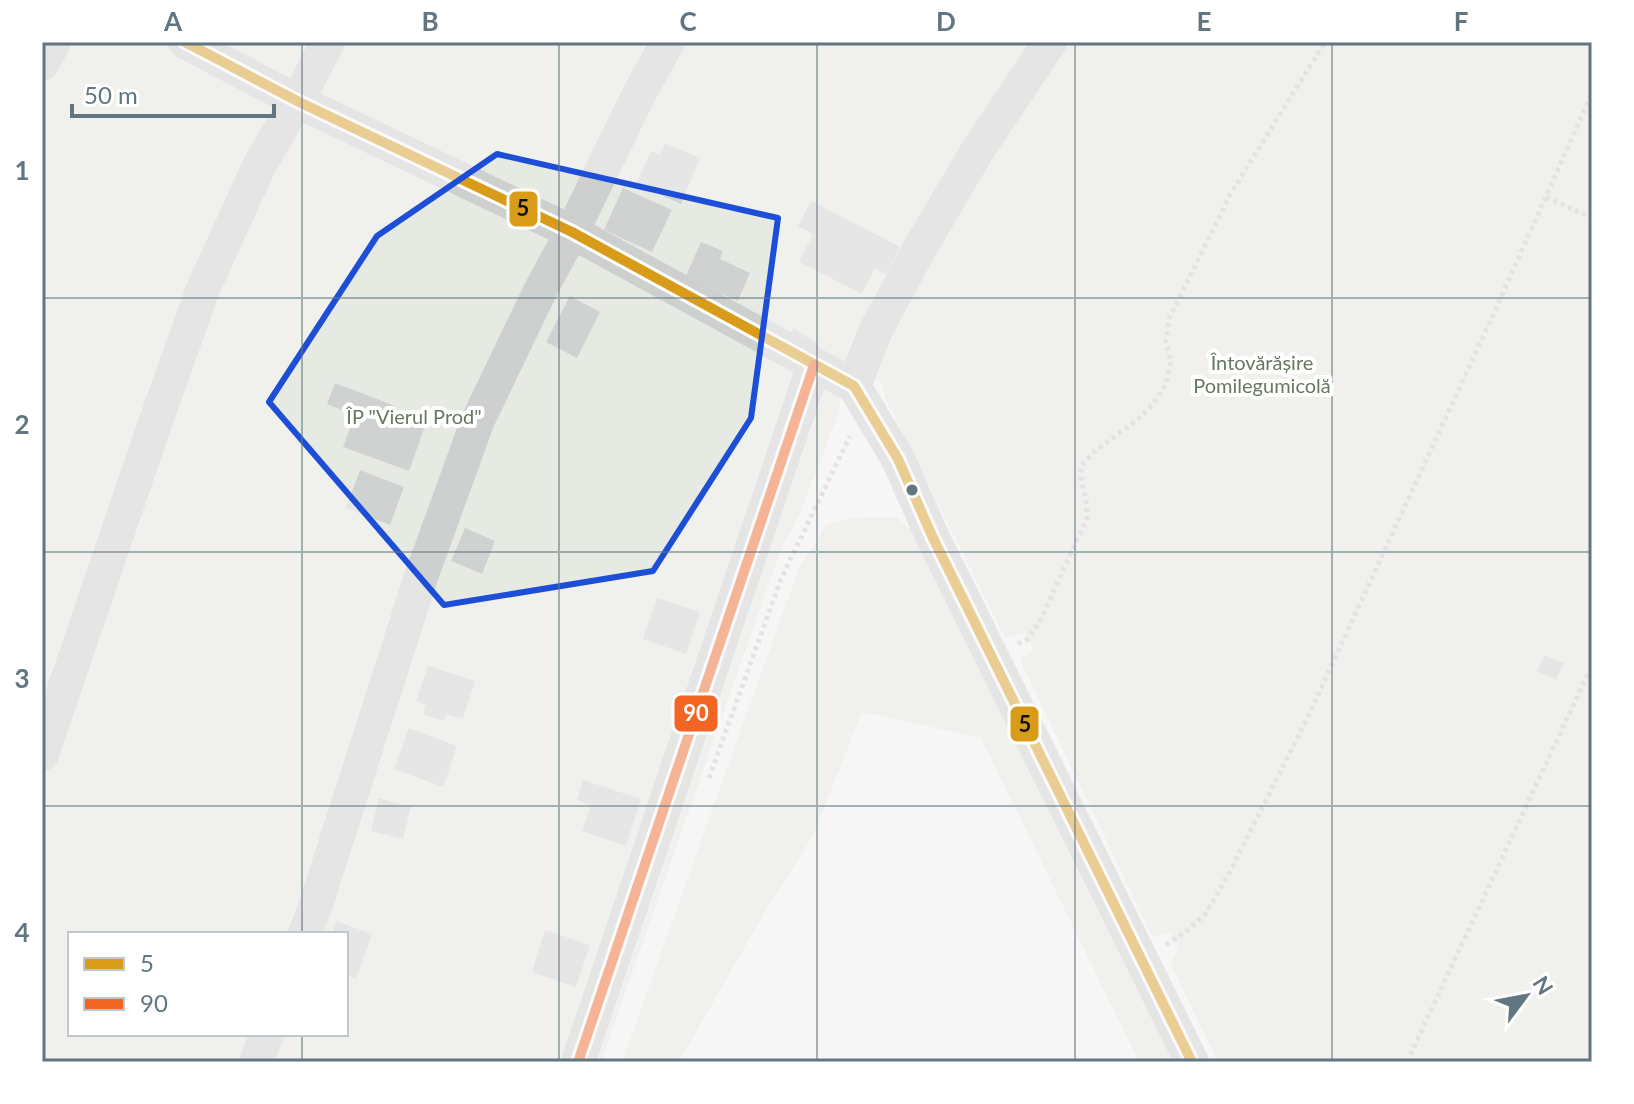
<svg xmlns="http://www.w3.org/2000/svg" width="1634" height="1104" viewBox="0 0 1634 1104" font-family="Lato,sans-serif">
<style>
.green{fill:#e7eae3;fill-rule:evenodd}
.building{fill:#d0d2d2}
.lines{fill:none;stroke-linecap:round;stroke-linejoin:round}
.path{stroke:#cccdcd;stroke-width:5;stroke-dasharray:4 4;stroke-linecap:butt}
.minor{stroke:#ced0d0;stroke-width:34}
.bus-1-casing{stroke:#fff;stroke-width:16}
.bus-2-casing{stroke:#fff;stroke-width:16}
.bus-1{stroke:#d99c1a;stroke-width:10}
.bus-2{stroke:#f26522;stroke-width:10}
.marked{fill:none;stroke:#1d4ed8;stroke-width:6;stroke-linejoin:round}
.grid{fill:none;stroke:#617681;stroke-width:2;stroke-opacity:0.55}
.bus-dot{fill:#617681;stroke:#fff;stroke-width:3}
.labels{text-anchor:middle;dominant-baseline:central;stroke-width:8;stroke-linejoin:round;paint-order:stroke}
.park-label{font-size:20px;fill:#677960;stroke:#fff}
.line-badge{stroke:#fff;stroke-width:3}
.badge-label{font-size:22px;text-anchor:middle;font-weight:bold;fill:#fff}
.pale-badge-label{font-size:22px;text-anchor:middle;font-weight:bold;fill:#111}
.neatline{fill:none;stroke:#617681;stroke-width:3}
.grid-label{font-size:26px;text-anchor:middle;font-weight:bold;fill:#617681}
</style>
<rect width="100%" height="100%" fill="#f7f6f5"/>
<!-- green -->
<path class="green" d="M42,42h1550v1020h-374l-47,-97 7,-17 -8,-16 -17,6 -133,-278 13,-11 -9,-17 -19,6 -118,-236 -7,-20 -40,-20 1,33 -2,17 -41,106 -17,31 -180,513h-559zM70,934h276v100h-276z
M897,517l13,12 263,533h-34l-158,-324 -119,-26 -49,124 -51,81 -83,145h-57l176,-492 28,-45 23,-7z"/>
<!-- building -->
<path class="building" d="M665,143l35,15 -19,46 -45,-20 15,-33 9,4z
M623,188l49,22 -20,42 -48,-22z
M811,201l89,46 -14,27 -11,-6 -13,26 -63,-32 14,-28 -15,-8z
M701,242l22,9 -3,8 30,14 -12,28 -53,-23z
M570,296l30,16 -23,46 -31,-16z
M794,328l25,17 -7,11 -26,-17z
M335,383l60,23 -3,8 33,12 -16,45 -66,-24 12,-32 -28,-11z
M360,470l44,17 -14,38 -44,-17z
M465,528l30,13 -13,33 -31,-13z
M657,598l43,14 -14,42 -43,-15z
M1545,655l19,8 -8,17 -19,-9z
M428,666l47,15 -12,38 -17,-5 -2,7 -21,-7 3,-9 -10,-4z
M409,728l48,18 -14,41 -49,-18z
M583,780l58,19 -15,47 -44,-15 9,-26 -14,-5z
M379,798l32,9 -8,32 -32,-8z
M336,921l36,13 -16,45 -10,-4v-41h-14z
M545,930l45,15 -14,42 -44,-15z"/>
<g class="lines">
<!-- path -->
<path class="path" d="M1546,197l46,21
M1018,644l10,-5 12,-18 47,-103 -1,-17 -5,-23v-12l14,-15 42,-31 16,-16 13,-20 5,-23 -5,-19 3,-23 62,-126 94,-151
M709,778l72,-199 69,-143
M1166,945l22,-15 18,-17 21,-36 78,-154 188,-408 99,-222
M1407,1062l185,-397"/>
<!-- minor -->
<path class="minor" d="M185,42l112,59 275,131 282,154 44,73 35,79 259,524
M42,64l12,-22
M854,386l21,-54 42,-79 62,-105 71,-106
M42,754l111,-325 50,-140 56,-123 38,-65 31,-59
M305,934l11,-30 105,-327 57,-157 63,-131 31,-57 68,-140 28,-50
M256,1062l11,-28
M578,1062l236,-697"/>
<!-- bus-1 casing -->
<g class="bus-1-casing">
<path id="bus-1" d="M185,42l112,59 275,131 282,154 44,73 35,79 259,524"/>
</g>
<!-- bus-2 casing -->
<g class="bus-2-casing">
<path id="bus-2" d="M578,1062l236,-697"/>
</g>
<!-- bus-1 -->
<use href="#bus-1" class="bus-1"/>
<!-- bus-2 -->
<use href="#bus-2" class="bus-2"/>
</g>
<!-- marked area -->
<path d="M0 0H1634V1104H0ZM497,154l281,64 -27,200 -98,153 -209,34 -175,-203 108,-166z" fill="#f7f6f5" fill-opacity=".55" fill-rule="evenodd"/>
<path class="marked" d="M497,154l281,64 -27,200 -98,153 -209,34 -175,-203 108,-166z"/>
<!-- grid -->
<path class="grid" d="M302,42v892M559,42v1020M817,42v1020M1075,42v1020M1332,42v1020M42,298h1550M42,552h1550M42,806h1550M302,1034v28"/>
<!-- markers -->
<circle class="bus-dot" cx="912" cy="490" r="7"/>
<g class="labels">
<!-- park labels -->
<g class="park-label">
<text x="1262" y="362">Întovărășire<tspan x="1262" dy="23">Pomilegumicolă</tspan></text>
<text x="414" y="416">ÎP "Vierul Prod"</text>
</g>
</g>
<g class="line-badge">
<rect x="508" y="190" width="31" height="38" rx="8" fill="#d99c1a"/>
<rect x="673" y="694" width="46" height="39" rx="8" fill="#f26522"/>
<rect x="1009" y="705" width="31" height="38" rx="8" fill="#d99c1a"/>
</g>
<g class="badge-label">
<text x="696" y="721">90</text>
</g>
<g class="pale-badge-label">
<text x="523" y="216">5</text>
<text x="1025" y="732">5</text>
</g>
<!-- border -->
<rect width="1634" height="1104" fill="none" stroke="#ffffff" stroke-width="88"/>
<!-- legend -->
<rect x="68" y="932" width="280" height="104" fill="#ffffff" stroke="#c0c8cd" stroke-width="2"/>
<rect x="84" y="958" width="40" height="12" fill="#d99c1a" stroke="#c0c8cd" stroke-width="2"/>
<text x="140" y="972" font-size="24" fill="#617681">5</text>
<rect x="84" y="998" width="40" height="12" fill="#f26522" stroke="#c0c8cd" stroke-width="2"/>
<text x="140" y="1012" font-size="24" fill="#617681">90</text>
<!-- north arrow -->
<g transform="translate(1526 996) rotate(58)" stroke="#ffffff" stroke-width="6" paint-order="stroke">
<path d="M0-6L14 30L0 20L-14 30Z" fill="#617681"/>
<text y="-12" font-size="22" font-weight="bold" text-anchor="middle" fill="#617681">N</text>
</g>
<!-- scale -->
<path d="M72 104v12h202v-12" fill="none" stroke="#617681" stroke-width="4"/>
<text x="84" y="104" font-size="24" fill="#617681" stroke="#ffffff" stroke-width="6" paint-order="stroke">50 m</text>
<rect x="44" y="44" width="1546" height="1016" class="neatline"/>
<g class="grid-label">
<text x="173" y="31">A</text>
<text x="430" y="31">B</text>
<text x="688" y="31">C</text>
<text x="946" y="31">D</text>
<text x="1204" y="31">E</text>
<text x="1461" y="31">F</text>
<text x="22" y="180">1</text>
<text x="22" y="434">2</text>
<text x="22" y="688">3</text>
<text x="22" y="942">4</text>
</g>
</svg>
